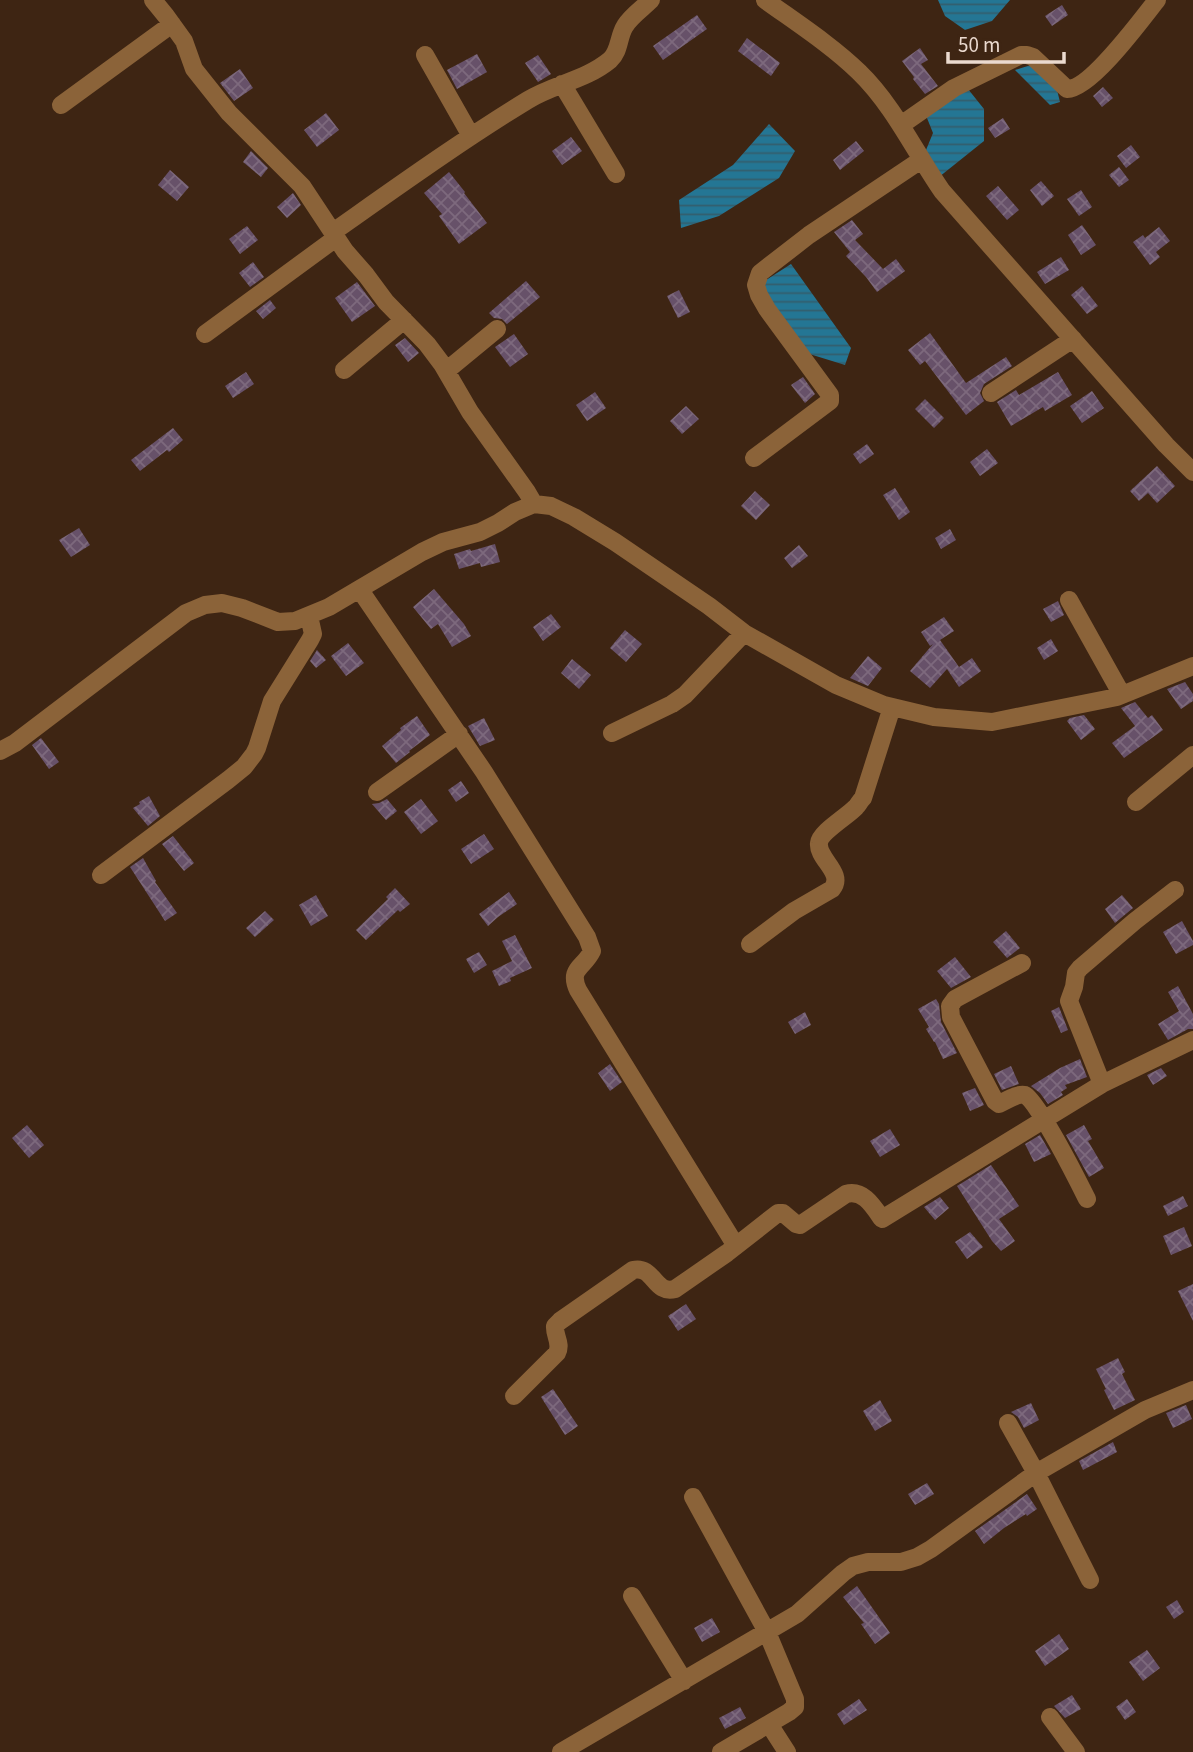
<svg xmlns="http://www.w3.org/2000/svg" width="1193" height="1752" viewBox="0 0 1193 1752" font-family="'Source Sans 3',sans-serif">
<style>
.water{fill:url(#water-rules)}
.building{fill:url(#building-cross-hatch)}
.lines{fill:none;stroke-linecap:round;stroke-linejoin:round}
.minor{stroke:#8b6339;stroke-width:18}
</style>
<defs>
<pattern id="water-rules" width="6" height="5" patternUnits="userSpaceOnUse" patternTransform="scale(1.75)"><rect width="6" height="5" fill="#247694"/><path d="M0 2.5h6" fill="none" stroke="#335e6d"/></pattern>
<pattern id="building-cross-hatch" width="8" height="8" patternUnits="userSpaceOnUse" patternTransform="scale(1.75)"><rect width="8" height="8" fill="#675169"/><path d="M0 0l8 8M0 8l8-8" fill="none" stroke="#7d697d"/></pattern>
</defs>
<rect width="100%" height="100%" fill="#3e2513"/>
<!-- water -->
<path class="water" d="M938,0h72l-18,21 -27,9 -20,-14z
M1037,63l16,11 7,28 -10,3 -35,-35z
M964,84l20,25v32l-45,36 -13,-27 7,-17 -8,-20z
M769,124l26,27 -16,27 -60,38 -38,12 -2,-28 54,-35z
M791,264l60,84 -6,17 -42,-13 -31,-43 -9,-27z"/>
<!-- building -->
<path class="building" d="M1062,5l6,10 -16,11 -7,-10z
M697,15l10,14 -44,31 -10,-14z
M747,38l33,25 -9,13 -33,-25z
M920,48l8,12 -7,4 17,22 -13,8 -12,-15 1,-2 -12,-16z
M477,54l10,18 -30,17 -10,-19z
M538,55l13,19 -13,8 -13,-19z
M240,69l13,19 -19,13 -14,-18z
M1103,87l10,11 -11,9 -9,-11z
M326,113l13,17 -22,17 -13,-17z
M1003,118l7,11 -15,9 -7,-10z
M571,137l11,14 -20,14 -10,-14z
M856,141l8,10 -24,19 -7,-10z
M1131,145l9,12 -14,11 -9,-12z
M251,151l17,17 -7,9 -18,-15z
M1119,167l10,13 -10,7 -10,-12z
M170,170l19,17 -12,14 -19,-16z
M449,172l16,20 -1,1 23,30 -28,21 -20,-28 3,-2 -18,-21z
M1041,181l13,15 -12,10 -12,-16z
M998,186l21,24 -12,10 -21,-24z
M1081,190l11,17 -13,9 -12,-17z
M293,193l8,12 -14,13 -10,-11z
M852,220l11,14 -8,6 28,29 13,-10 9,12 -28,21 -11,-15 -20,-21 4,-4 -16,-20z
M1082,225l14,20 -15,10 -13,-20z
M247,226l11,14 -18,14 -11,-15z
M1159,227l11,14 -14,11 4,5 -10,8 -17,-23 10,-7 2,3z
M1061,257l8,13 -24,14 -8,-12z
M253,262l11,15 -14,10 -11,-14z
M526,281l14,16 -33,27 -5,-5 -8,-1 -5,-5z
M357,282l18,24 -23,16 -17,-24z
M1082,286l16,20 -11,8 -16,-19z
M679,290l11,22 -12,6 -11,-22z
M270,300l6,8 -13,11 -7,-8z
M930,333l36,50 40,-26 6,9 -28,18 -4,9 4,8 -18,14 -41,-54 -5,4 -12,-15z
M514,334l14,20 -18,13 -15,-20z
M405,338l14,15 -11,9 -13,-17z
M246,372l8,12 -21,14 -8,-12z
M1058,372l14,23 -27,16 -2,-4 -32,19 -14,-24 19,-12 3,5z
M803,377l12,17 -10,9 -14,-18z
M1092,391l12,17 -22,15 -12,-17z
M595,392l11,16 -19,13 -11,-16z
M925,399l19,19 -10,10 -19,-19z
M686,406l13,13 -17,15 -12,-13z
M173,428l10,12 -14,12 -2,-2 -27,21 -9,-11z
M867,444l7,10 -14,10 -7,-10z
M987,449l11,14 -18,13 -10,-14z
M1157,466l18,20 -18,17 -9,-10 -9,8 -9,-10z
M895,488l15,24 -11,8 -16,-25z
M755,491l15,14 -14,15 -15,-14z
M79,528l11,17 -19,12 -12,-17z
M950,529l6,11 -15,9 -6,-11z
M495,544l5,18 -19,5 -1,-4 -21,6 -5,-15 16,-5 1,2z
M799,545l9,11 -16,12 -8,-10z
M434,589l30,35 7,12 -19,11 -14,-23 -7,5 -18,-22z
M1058,601l6,14 -13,7 -8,-13z
M551,614l10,13 -18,14 -10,-14z
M944,617l10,14 -14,9 19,27 13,-9 9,13 -22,16 -12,-18 -17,19 -20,-17 23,-27 -3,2 -9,-14z
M625,630l17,14 -16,18 -16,-14z
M1051,639l7,12 -14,9 -7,-12z
M348,643l16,20 -18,13 -15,-20z
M317,650l9,10 -10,8 -6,-7z
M868,656l14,12 -14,18 -18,-8z
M572,659l19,16 -12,14 -18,-16z
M1185,682l8,12v7l-12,8 -14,-20z
M1135,702l13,16 4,-3 11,15 -39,28 -12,-15 23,-17 -14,-18z
M1084,715l11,14 -14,11 -14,-19 3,-3z
M417,716l13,19 -21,16 1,1 -14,11 -14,-17 19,-16 -1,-2z
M484,718l11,22 -15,6 -12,-20z
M41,738l18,24 -10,7 -17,-24z
M461,781l8,12 -13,9 -8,-12z
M149,796l11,20 -12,10 -15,-18 7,-4 -1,-2z
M387,799l10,12 -11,9 -14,-16 7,-1z
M421,799l17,22 -17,13 -17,-22z
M484,834l10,15 -23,15 -10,-15z
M173,836l21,27 -10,8 -22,-27z
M143,858l13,23 -1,1 22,31 -12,8 -35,-54z
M395,888l15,16 -10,8 -2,-2 -32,30 -10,-10 32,-31 -2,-2z
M509,892l8,12 -19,13 -10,9 -9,-12z
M316,895l12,21 -17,10 -12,-21z
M1122,895l11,13 -18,15 -10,-14z
M265,911l9,9 -19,17 -9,-9z
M1182,921l11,20v4l-17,9 -13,-22z
M1006,931l14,17 -13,10 -14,-16z
M515,935l17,33 -22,10 1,3 -12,5 -7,-15 20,-10 -10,-20z
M479,952l8,13 -13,8 -8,-14z
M955,957l16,20 -20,11 -14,-17z
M1178,986l15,28v15h-5l-20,11 -10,-16 21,-13 -11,-19z
M936,999l3,5 2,18 16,31 -14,6 -8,-17h-1l-8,-13 3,-2 -11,-18z
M1059,1007l9,23 -7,3 -10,-22z
M805,1012l6,13 -16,9 -7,-12z
M1080,1059l7,18 -22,8 2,3 -6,4 2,3 -15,9 -8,-11 -9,-7 29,-18z
M610,1064l12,18 -12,9 -12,-18z
M1011,1066l8,18 -17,6 -8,-16z
M1161,1068l6,8 -14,9 -6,-10z
M975,1088l9,17 -14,6 -8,-18z
M27,1125l17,20 -15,13 -17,-20z
M1084,1125l8,14 -4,2 16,27 -15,9 -23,-42z
M890,1129l10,16 -20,12 -10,-16z
M1040,1135l11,19 -17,8 -9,-18z
M991,1165l28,41 -20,13 16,22 -14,10 -9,-10 -35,-55z
M1183,1196l5,10 -20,10 -5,-10z
M940,1197l9,11 -14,12 -11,-13z
M1184,1227l8,19 -21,9 -8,-19z
M970,1232l13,15 -16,12 -12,-17z
M1193,1284v37l-15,-30z
M686,1304l10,15 -18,12 -10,-15z
M1118,1358l7,14 -3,2 13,26 -21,10 -10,-20 2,-1 -10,-20z
M553,1389l25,37 -13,9 -24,-38z
M880,1400l12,21 -17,10 -12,-20z
M1031,1403l8,17 -15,8 -6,-11 -7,-5z
M1186,1405l6,14 -19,9 -7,-15z
M1113,1442l4,10 -34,18 -4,-9z
M927,1483l7,11 -19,11 -7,-11z
M1027,1494l10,15 -10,7 -1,-2 -22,14 -20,16 -9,-13z
M857,1586l33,47 -15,11 -14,-20 3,-1 -21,-26z
M1177,1600l7,12 -10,7 -8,-12z
M712,1618l8,14 -18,10 -8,-14z
M1059,1634l10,15 -24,17 -10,-15z
M1147,1650l13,18 -17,13 -14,-19z
M1072,1695l9,14 -16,9 -11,-12z
M859,1699l8,11 -23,15 -7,-11z
M1127,1699l9,13 -11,8 -9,-13z
M740,1707l6,11 -21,11 -6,-11z"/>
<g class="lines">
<!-- minor -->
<path class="minor" d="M153,0l13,16 18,25 10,28 35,44 73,73 43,65 21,24 20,27 41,42 15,20 28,48 57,80 7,12
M765,0c32,23 66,45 94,72 35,34 56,80 83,119l224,254 27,27
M425,55l46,81
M562,84l54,90
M61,105l111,-81
M901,125l53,-37 67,-33h6l6,2 34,32c23,1 75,-70 90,-89
M333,232c64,-45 128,-91 195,-132 26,-16 58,-20 82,-40 10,-9 8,-23 15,-34 6,-10 18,-18 26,-26
M205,334l131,-96
M344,370l60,-50
M446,371l51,-42
M991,393l82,-54
M754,458l76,-57v-6l-63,-86 -8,-14 -3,-10 4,-12 49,-38 112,-75
M360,590l124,182 103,165 5,14c-8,17 -24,17 -14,39l158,256
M1069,600l53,95
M612,733l60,-29 13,-9 59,-62
M0,751l15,-8 171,-130 19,-8 17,-2 20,5 36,14 17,-1 34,-14 93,-55 21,-10 37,-10 18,-9 17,-11 19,-8 17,2 23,11 41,25 94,64 35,27 92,52 48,20 50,12 58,5 125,-25 76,-31
M377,792l82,-58
M1136,802l57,-47
M101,875l127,-95 16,-13 10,-13 3,-6 15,-47 38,-61 3,-6 -4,-18
M750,944l44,-33 38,-22c13,-16 -15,-30 -13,-46 1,-11 29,-27 37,-36 2,-2 4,-6 7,-9l29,-91
M1022,963l-67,36 -5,7 1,11 44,84 4,3c7,-3 19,-11 26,-9 12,4 54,88 62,104
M1102,1084l-33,-83 5,-14 2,-14 4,-5 55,-47 40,-31
M514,1396l43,-43c5,-10 -3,-17 -2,-27l5,-5 73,-51c21,-5 21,25 42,19l52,-36 51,-40h5l13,11 4,1 46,-31c17,-5 27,12 36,25l220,-135 91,-44
M1008,1423l28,50 54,107
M693,1497l74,135 28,67v8l-6,5 -68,40
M632,1596l52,85
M1050,1717l26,35
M769,1724l18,28
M561,1752l236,-138 46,-41 10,-7 15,-4h33l16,-5 14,-8 105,-76 109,-63 48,-20"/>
</g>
<!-- scale -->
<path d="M948 52v10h116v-10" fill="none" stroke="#ebdacf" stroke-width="3.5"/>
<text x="958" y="52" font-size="21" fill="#ebdacf" stroke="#3e2513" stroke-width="5" paint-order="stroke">50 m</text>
</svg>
